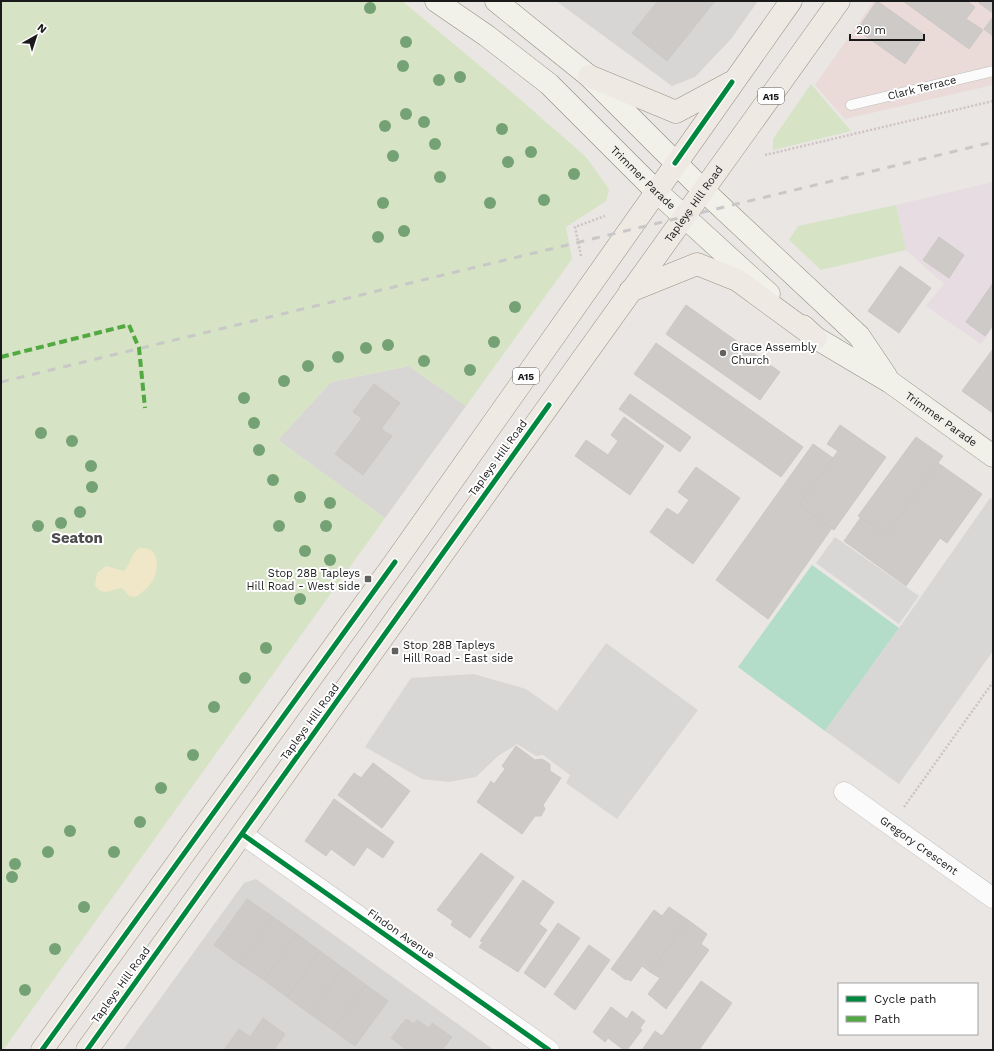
<svg xmlns="http://www.w3.org/2000/svg" width="994" height="1051" viewBox="0 0 994 1051" font-family="'Work Sans',sans-serif">
<style>
.residential{fill:#d8d6d4}
.commercial{fill:#eadbd9}
.industrial{fill:#e6dce2}
.grass{fill:#d6e3c4}
.sand{fill:#f0e7c9}
.pitch{fill:#b3dcc9}
.parking{fill:#d9d7d6}
.building{fill:#cecac8;stroke:#ccc8c5}
.lines{fill:none;stroke-linecap:round;stroke-linejoin:round}
.service-casing{stroke:#c0bebd;stroke-width:11}
.minor-casing{stroke:#c0bebd;stroke-width:21}
.secondary-casing{stroke:#8f8f7e;stroke-width:23}
.primary-casing{stroke:#9b9283;stroke-width:23}
.path{stroke:#cfc3c2;stroke-width:2.5;stroke-dasharray:2 2;stroke-linecap:butt}
.service{stroke:#fcfbfb;stroke-width:10}
.minor{stroke:#fcfbfb;stroke-width:20}
.secondary{stroke:#f1f0e9;stroke-width:22}
.primary{stroke:#eee9e3;stroke-width:22}
.rail{stroke:#c9c8c8;stroke-width:3;stroke-dasharray:8 8;stroke-linecap:butt}
.quiet{stroke:#52a942;stroke-width:4;stroke-dasharray:8 4;stroke-linecap:butt}
.cycleway-casing{stroke:#fff;stroke-width:8}
.cycleway{stroke:#00873e;stroke-width:5}
.tree{fill:#75a275}
.poi-dot{fill:#626160;stroke:#fff;stroke-width:1.5}
.labels{text-anchor:middle;dominant-baseline:central;stroke-width:4;stroke-linejoin:round;paint-order:stroke}
.shield{fill:#fff;stroke:#5f5f5f;stroke-width:1}
.shield-label{font-size:10px;font-weight:bold;fill:#1a1a1a}
.street-label{font-size:11px;fill:#1a1a1a;stroke:#fff}
.poi-label{font-size:11px;fill:#1a1a1a;stroke:#fff;text-anchor:start}
.district-label{font-size:15px;font-weight:bold;fill:#4d4d4d;stroke:#fff}
</style>
<rect width="100%" height="100%" fill="#e9e6e3"/>
<!-- residential -->
<path class="residential" d="M556,1h202l-27,38 -36,38 -23,9z
M409,366l57,40 -81,112 -107,-78 53,-58z
M256,879l238,171h-371l121,-167z"/>
<!-- commercial -->
<path class="commercial" d="M874,1h119v84l-148,34 -30,-34z"/>
<!-- industrial -->
<path class="industrial" d="M993,182v146l-12,16 -55,-38 18,-22 -38,-34 -10,-45z"/>
<!-- grass -->
<path class="grass" d="M1,1h401l113,94 71,62 23,32 -3,12 -40,26 6,32 -106,147 -57,-40 -78,16 -53,58 107,78 -382,532h-2z
M811,84l40,47 -78,19v-11z
M896,205l10,45 -85,20 -32,-30 9,-14z"/>
<!-- sand -->
<path class="sand" d="M139,548c20,-3 21,19 14,32 -4,7 -11,13 -18,17l-6,-1 -7,-8c-11,2 -20,9 -27,-3l2,-12 9,-7 18,5c7,-7 6,-17 15,-23z"/>
<!-- pitch -->
<path class="pitch" d="M812,565l87,63 -74,103 -87,-64z"/>
<!-- parking -->
<path class="parking" d="M990,498l3,2v151l-94,133 -74,-53 74,-103z
M835,537l84,59 -20,28 -83,-61z
M606,643l92,67 -81,109 -51,-36 4,-8 -27,-20 -7,1 -19,-12 -19,12 -22,21 -27,5 -27,-3 -57,-32 46,-69 63,-4 52,15 31,22z"/>
<!-- building -->
<path class="building" d="M658,1h57l-48,60 -35,-28z
M877,1l48,34 -20,29 -48,-34z
M903,1h64l8,6 -9,12 17,11 -14,19z
M980,1h13v12l-14,-10z
M993,17v19l-9,-7z
M939,237l25,18 -15,23 -26,-18z
M900,266l31,22 -32,45 -31,-22z
M993,283v42l-8,11 -19,-14z
M686,305l94,67 -20,28 -94,-66z
M656,343l147,104 -22,30 -147,-103z
M993,349v64l-31,-22z
M374,384l26,19 -19,26 11,7 -29,39 -28,-21 27,-36 -9,-6z
M630,394l61,43 -11,15 -61,-43z
M624,417l40,29 -34,49 -55,-39 11,-16 22,15 10,-14 -7,-6z
M840,425l46,32 -52,73 -35,-25 39,-54 -11,-7z
M916,437l27,19 -57,79 -28,-19z
M813,444l20,14 -34,47 33,23 -64,91 -52,-39z
M938,463l44,31 -35,49 -7,-5 -34,48 -62,-45 17,-24 25,18z
M696,467l44,31 -47,66 -43,-32 17,-24 11,7 11,-15 -11,-8z
M516,746l19,14 7,-1 8,5v7l11,7 -18,27 2,4 -4,7h-6l-13,18 -45,-32 14,-21 3,3 11,-15 -3,-3z
M373,763l37,28 -28,37 -44,-33 16,-22 7,5z
M334,799l60,43 -11,16 -16,-11 -13,19 -23,-17 -5,7 -21,-15z
M481,853l33,24 -44,61 -19,-13 2,-4 -16,-11z
M523,880l31,22 -15,22 8,6 -29,42 -39,-25 4,-5 -3,-1z
M247,899l26,18 -33,47 -26,-19z
M669,907l19,13 -38,52 -8,-6 -11,15 -4,-2 -1,1 -15,-11 43,-59 8,6z
M273,917l24,17 -33,46 -24,-16z
M688,920l19,14 -6,10 8,6 -43,59 -18,-15 12,-16 -10,-6z
M558,923l22,15 -35,50 -21,-15z
M297,934l23,17 -33,46 -23,-17z
M589,945l21,15 -35,50 -21,-16z
M320,951l23,17 -33,46 -23,-17z
M343,968l23,17 -33,45 -23,-16z
M701,981l31,22 -33,47h-57l13,-19 7,5z
M366,985l22,16 -33,45 -22,-16z
M611,1007l16,12 5,-8 13,10 -5,7 2,2 -15,20h-3l-16,-12 -3,4 -12,-10z
M263,1018l22,16 -11,16h-50l15,-21 11,8z
M406,1019l8,5 3,-4 12,8 3,-5 20,14 -10,13h-35l-16,-12z"/>
<g class="lines">
<!-- service casing -->
<g class="service-casing">
<path id="service" d="M851,105l142,-34"/>
</g>
<!-- minor casing -->
<g class="minor-casing">
<g id="minor">
<path id="s1" d="M844,792l149,106"/>
<path d="M242,834l307,216"/>
</g>
</g>
<!-- secondary casing -->
<g class="secondary-casing">
<g id="secondary">
<path id="s2" d="M436,1l51,35 62,48 107,107 113,103"/>
<path d="M496,1l93,75 114,114 156,146 27,40"/>
<path id="s3" d="M803,326l13,12 74,44 103,74"/>
</g>
</g>
<!-- primary casing -->
<g class="primary-casing">
<g id="primary">
<path d="M589,76l87,36 54,-29"/>
<path d="M630,291l67,-27 40,16 79,58"/>
<path d="M42,1050l353,-488 396,-561"/>
<path id="s4" d="M87,1050l752,-1049"/>
</g>
</g>
<!-- path -->
<path class="path" d="M765,155l228,-54
M581,256l-6,-29 30,-11
M904,807l89,-125"/>
<!-- service -->
<use href="#service" class="service"/>
<!-- minor -->
<use href="#minor" class="minor"/>
<!-- secondary -->
<use href="#secondary" class="secondary"/>
<!-- primary -->
<use href="#primary" class="primary"/>
<!-- rail -->
<path class="rail" d="M1,382l992,-240"/>
<!-- quiet -->
<path class="quiet" d="M1,357l128,-32 10,23 6,60"/>
<!-- cycleway casing -->
<g class="cycleway-casing">
<path id="cycleway" d="M675,163l57,-81
M242,834l307,216
M42,1050l353,-488
M87,1050l462,-645"/>
</g>
<!-- cycleway -->
<use href="#cycleway" class="cycleway"/>
</g>
<!-- trees -->
<g class="tree">
<circle cx="370" cy="8" r="6"/>
<circle cx="406" cy="42" r="6"/>
<circle cx="403" cy="66" r="6"/>
<circle cx="460" cy="77" r="6"/>
<circle cx="439" cy="80" r="6"/>
<circle cx="406" cy="114" r="6"/>
<circle cx="424" cy="122" r="6"/>
<circle cx="385" cy="126" r="6"/>
<circle cx="502" cy="129" r="6"/>
<circle cx="435" cy="144" r="6"/>
<circle cx="531" cy="152" r="6"/>
<circle cx="393" cy="156" r="6"/>
<circle cx="508" cy="162" r="6"/>
<circle cx="574" cy="174" r="6"/>
<circle cx="440" cy="177" r="6"/>
<circle cx="544" cy="200" r="6"/>
<circle cx="383" cy="203" r="6"/>
<circle cx="490" cy="203" r="6"/>
<circle cx="404" cy="231" r="6"/>
<circle cx="378" cy="237" r="6"/>
<circle cx="515" cy="307" r="6"/>
<circle cx="494" cy="342" r="6"/>
<circle cx="388" cy="345" r="6"/>
<circle cx="366" cy="348" r="6"/>
<circle cx="338" cy="357" r="6"/>
<circle cx="424" cy="361" r="6"/>
<circle cx="308" cy="366" r="6"/>
<circle cx="470" cy="370" r="6"/>
<circle cx="284" cy="381" r="6"/>
<circle cx="244" cy="398" r="6"/>
<circle cx="254" cy="423" r="6"/>
<circle cx="41" cy="433" r="6"/>
<circle cx="72" cy="441" r="6"/>
<circle cx="259" cy="450" r="6"/>
<circle cx="91" cy="466" r="6"/>
<circle cx="273" cy="480" r="6"/>
<circle cx="92" cy="487" r="6"/>
<circle cx="300" cy="497" r="6"/>
<circle cx="330" cy="503" r="6"/>
<circle cx="80" cy="512" r="6"/>
<circle cx="61" cy="523" r="6"/>
<circle cx="38" cy="526" r="6"/>
<circle cx="279" cy="526" r="6"/>
<circle cx="326" cy="526" r="6"/>
<circle cx="305" cy="551" r="6"/>
<circle cx="330" cy="560" r="6"/>
<circle cx="300" cy="599" r="6"/>
<circle cx="266" cy="648" r="6"/>
<circle cx="245" cy="678" r="6"/>
<circle cx="214" cy="707" r="6"/>
<circle cx="193" cy="755" r="6"/>
<circle cx="161" cy="788" r="6"/>
<circle cx="140" cy="822" r="6"/>
<circle cx="70" cy="831" r="6"/>
<circle cx="48" cy="852" r="6"/>
<circle cx="114" cy="852" r="6"/>
<circle cx="15" cy="864" r="6"/>
<circle cx="12" cy="877" r="6"/>
<circle cx="84" cy="907" r="6"/>
<circle cx="55" cy="949" r="6"/>
<circle cx="25" cy="990" r="6"/>
</g>
<!-- markers -->
<g class="poi-dot">
<circle cx="723" cy="353" r="4"/>
<rect x="364" y="575" width="8" height="8" rx="2"/>
<rect x="391" y="647" width="8" height="8" rx="2"/>
</g>
<g class="labels">
<!-- shield labels -->
<g class="shield">
<rect x="758" y="88" width="26" height="16" rx="3"/>
<rect x="513" y="368" width="26" height="16" rx="3"/>
</g>
<g class="shield-label">
<text x="771" y="96">A15</text>
<text x="526" y="376">A15</text>
</g>
<!-- street labels -->
<g class="street-label">
<text transform="translate(922 88) rotate(-14)">Clark Terrace</text>
<text stroke="none"><textPath href="#s2" startOffset="273">Trimmer Parade</textPath></text>
<text stroke="none"><textPath href="#s4" startOffset="1041">Tapleys Hill Road</textPath></text>
<text stroke="none"><textPath href="#s3" startOffset="167">Trimmer Parade</textPath></text>
<text transform="translate(498 458) rotate(-54)">Tapleys Hill Road</text>
<text transform="translate(310 722) rotate(-54)">Tapleys Hill Road</text>
<text stroke="none"><textPath href="#s1" startOffset="92">Gregory Crescent</textPath></text>
<text transform="translate(401 934) rotate(35)">Findon Avenue</text>
<text transform="translate(121 985) rotate(-54)">Tapleys Hill Road</text>
</g>
<!-- poi labels -->
<g class="poi-label">
<text x="731" y="347">Grace Assembly<tspan x="731" dy="13">Church</tspan></text>
<text x="360" y="573" text-anchor="end">Stop 28B Tapleys<tspan x="360" dy="13">Hill Road - West side</tspan></text>
<text x="403" y="645">Stop 28B Tapleys<tspan x="403" dy="13">Hill Road - East side</tspan></text>
</g>
<!-- district labels -->
<g class="district-label">
<text x="77" y="538">Seaton</text>
</g>
</g>
<!-- border -->
<rect width="994" height="1051" fill="none" stroke="#1a1a1a" stroke-width="4"/>
<!-- legend -->
<rect x="838" y="983" width="140" height="52" fill="#ffffff" stroke="#a3a3a3"/>
<rect x="846" y="996" width="20" height="6" fill="#00873e" stroke="#a3a3a3"/>
<text x="874" y="1003" font-size="12" fill="#1a1a1a">Cycle path</text>
<rect x="846" y="1016" width="20" height="6" fill="#52a942" stroke="#a3a3a3"/>
<text x="874" y="1023" font-size="12" fill="#1a1a1a">Path</text>
<!-- north arrow -->
<g transform="translate(36 36) rotate(39)" stroke="#ffffff" stroke-width="3" paint-order="stroke">
<path d="M0-3L7 15L0 10L-7 15Z" fill="#1a1a1a"/>
<text y="-6" font-size="11" font-weight="bold" text-anchor="middle" fill="#1a1a1a">N</text>
</g>
<!-- scale -->
<path d="M850 34v6h74v-6" fill="none" stroke="#1a1a1a" stroke-width="2"/>
<text x="856" y="34" font-size="12" fill="#1a1a1a" stroke="#ffffff" stroke-width="3" paint-order="stroke">20 m</text>
</svg>
